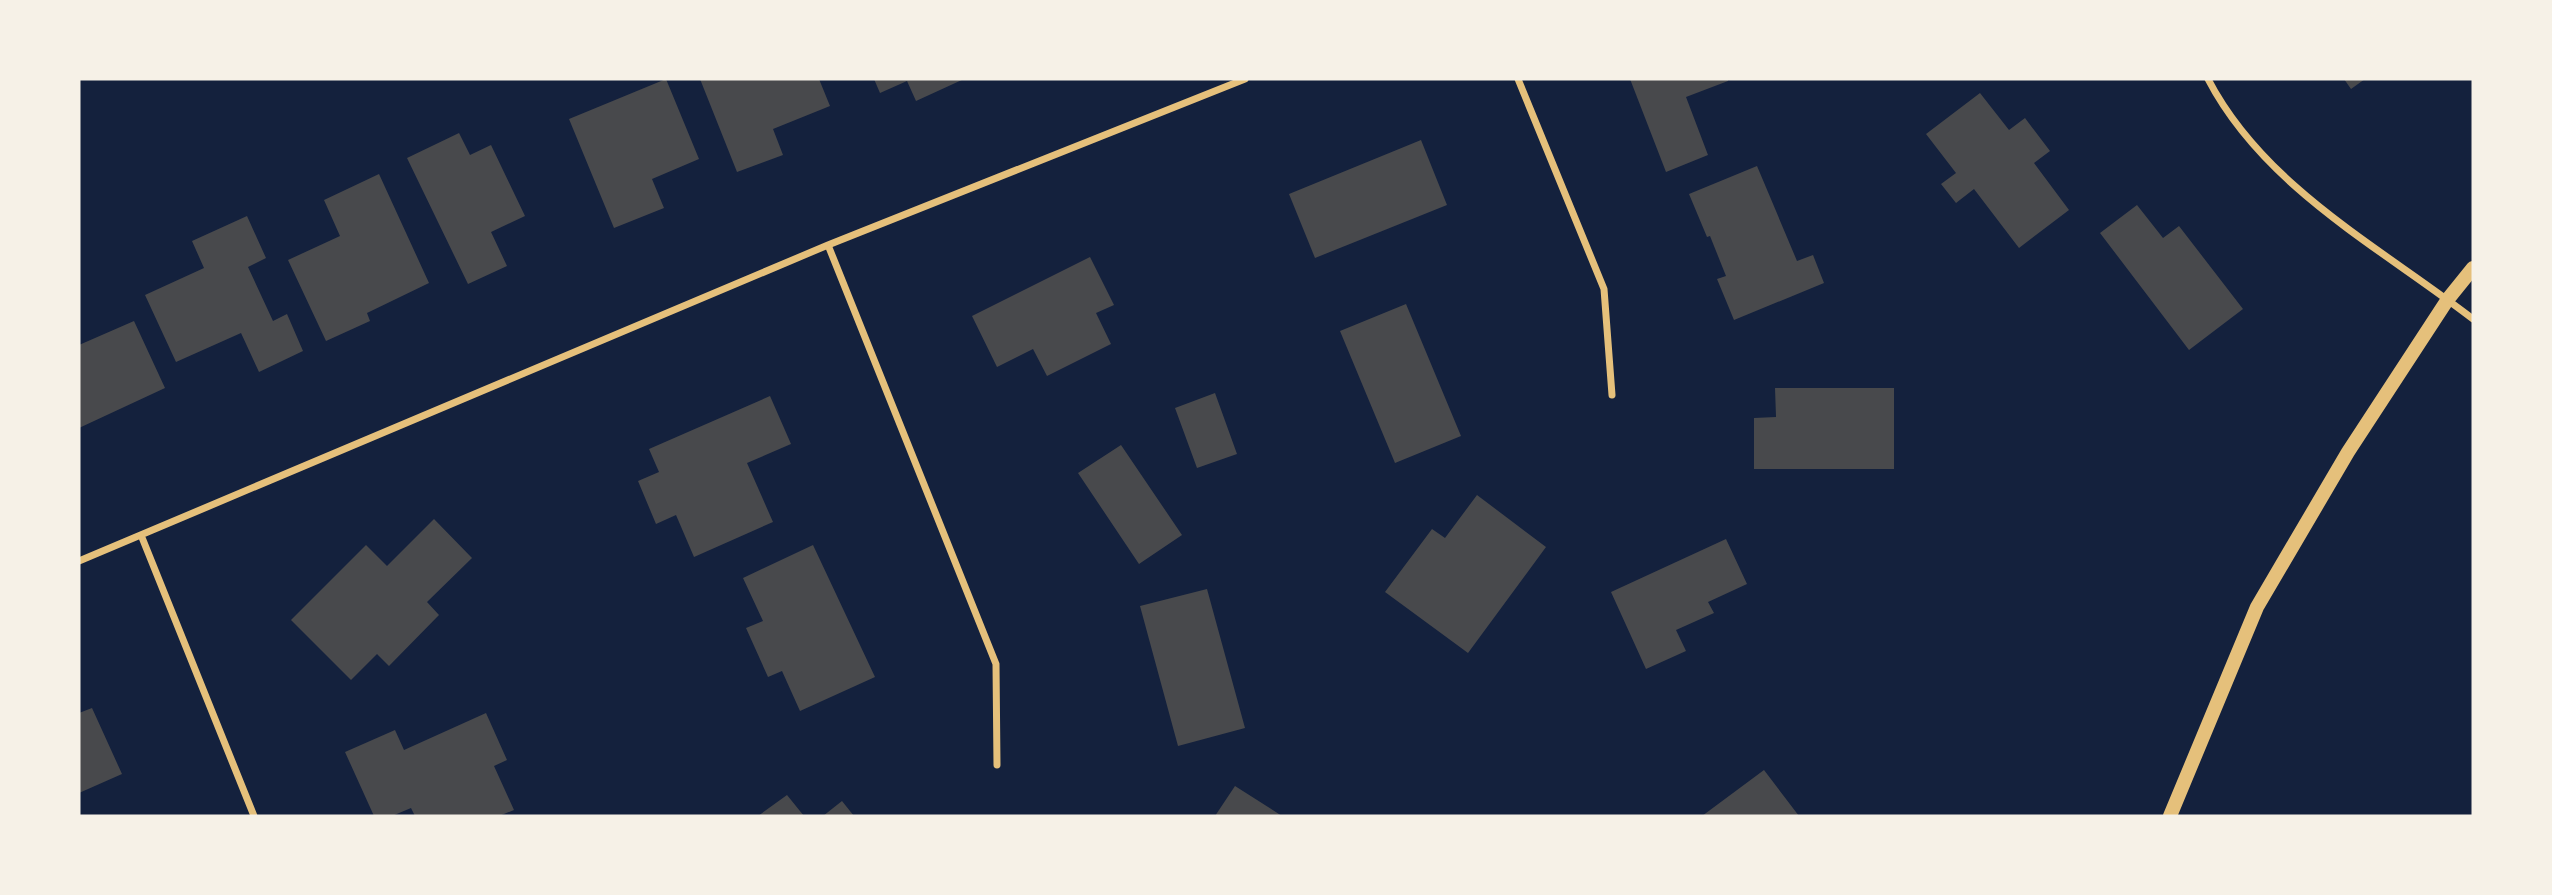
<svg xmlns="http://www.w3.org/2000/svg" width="2552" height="895" viewBox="0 0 2552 895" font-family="'Alegreya Sans',sans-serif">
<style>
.building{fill:#48494c}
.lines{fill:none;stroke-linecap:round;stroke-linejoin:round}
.minor{stroke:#e5c07b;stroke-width:7}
.secondary{stroke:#e5c07b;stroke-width:14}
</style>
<rect width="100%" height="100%" fill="#14213d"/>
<!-- building -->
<path class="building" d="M666,79l33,80 -47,20 12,29 -50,20 -45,-109z
M700,79h119l11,27 -57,23 10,26 -46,17z
M874,79h90l-48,22 -9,-20 -27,12z
M1630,79h98v2l-42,16 22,58 -42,17z
M2344,79h21l-14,10z
M1980,93l29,37 16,-12 25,33 -16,12 35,47 -50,38 -45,-59 -18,14 -15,-19 15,-11 -30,-39z
M459,133l11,22 21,-10 34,71 -34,16 16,34 -39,18 -61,-126z
M1421,140l26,65 -132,53 -26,-64z
M1757,166l40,95 16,-6 11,28 -90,37 -17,-41 9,-3 -16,-40 -3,1 -18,-43z
M379,174l50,109 -62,30 3,8 -44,20 -38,-81 52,-24 -16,-36z
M2137,205l26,33 16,-12 64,83 -54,41 -89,-117z
M247,216l19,42 -18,9 25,54 14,-7 16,37 -44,21 -18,-39 -65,29 -31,-67 59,-27 -12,-27z
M1090,257l24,48 -18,8 15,31 -64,32 -14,-27 -36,18 -25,-51z
M1406,304l55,132 -66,27 -55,-132z
M134,321l31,67 -86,40v-83z
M1775,388h119v81h-140v-51l22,-1z
M1215,393l22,61 -40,14 -22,-60z
M770,396l21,48 -44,19 26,59 -79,35 -18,-42 -20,9 -18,-43 21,-9 -10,-23z
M1121,445l61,90 -43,29 -61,-91z
M1477,495l69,52 -78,106 -83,-61 47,-63 13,9z
M434,519l38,39 -45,44 12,13 -50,51 -12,-12 -26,26 -60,-60 75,-75 21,21z
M1726,539l21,45 -39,18 6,11 -38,17 10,21 -40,18 -35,-77z
M813,545l62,132 -75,34 -18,-40 -14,6 -22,-49 17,-7 -20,-43z
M1207,589l38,139 -67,18 -38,-140z
M92,708l30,66 -43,19v-80z
M486,713l21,47 -13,6 20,44 -15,6h-84l-4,-8 -19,8h-18l-29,-64 50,-22 9,20z
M1764,770l35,46h-97z
M1235,786l47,30h-67z
M787,795l17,21h-46z
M842,801l12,15h-31z"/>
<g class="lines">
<!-- minor -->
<path class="minor" d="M1518,79l86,210 8,106
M2208,79c56,108 172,168 265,240
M828,245l168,419 1,101
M141,535l113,281
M79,561l749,-316 417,-166"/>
<!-- secondary -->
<path class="secondary" d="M2170,816l87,-209 91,-155 100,-153 25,-31"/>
</g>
<!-- border -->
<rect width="2552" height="895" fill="none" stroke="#f6f1e7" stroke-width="161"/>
</svg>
